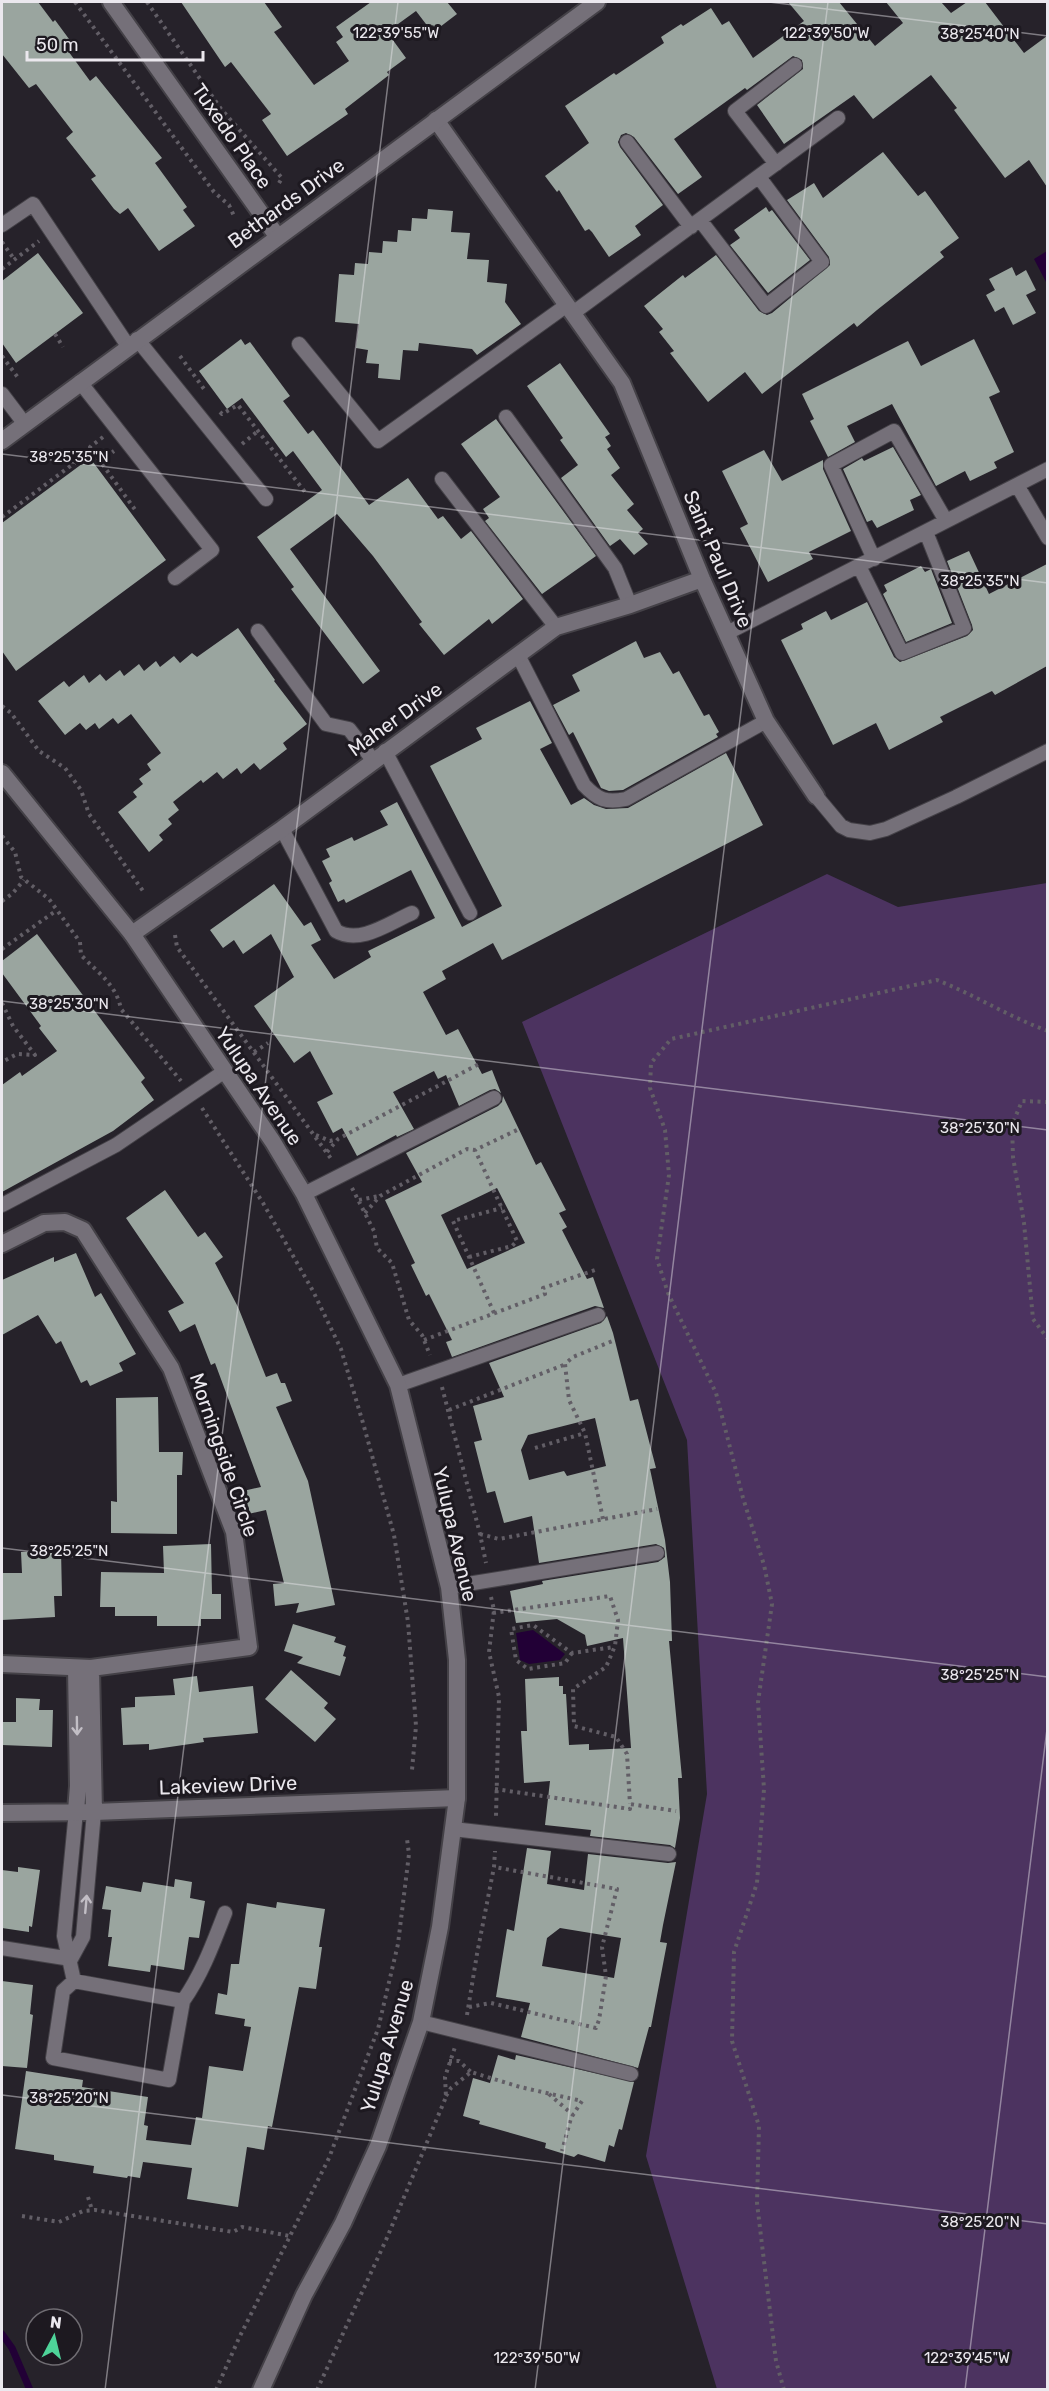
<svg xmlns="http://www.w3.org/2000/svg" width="1049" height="2391" viewBox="0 0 1049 2391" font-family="Rubik,sans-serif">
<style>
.green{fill:#4c3360}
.water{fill:#220036}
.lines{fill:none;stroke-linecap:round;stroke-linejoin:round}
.stream{stroke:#220036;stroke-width:7}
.building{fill:#9aa59f;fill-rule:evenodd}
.service-casing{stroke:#444147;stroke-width:16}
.minor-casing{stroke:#444147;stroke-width:20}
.tertiary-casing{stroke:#444147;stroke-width:20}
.path{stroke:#625e66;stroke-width:4;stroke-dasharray:3 4.5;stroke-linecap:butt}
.service{stroke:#757079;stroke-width:14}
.minor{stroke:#757079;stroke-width:16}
.tertiary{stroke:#757079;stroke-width:16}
.oneway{stroke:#c2bec5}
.ticks{fill:none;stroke:#ebe8ee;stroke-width:1.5;stroke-opacity:0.45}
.labels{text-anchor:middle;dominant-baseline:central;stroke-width:6;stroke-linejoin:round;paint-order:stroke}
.street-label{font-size:20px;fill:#ebe8ee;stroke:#1d1920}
.ticks-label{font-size:15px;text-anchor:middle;fill:#ebe8ee;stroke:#1d1920;stroke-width:6;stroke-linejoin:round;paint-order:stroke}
</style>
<rect width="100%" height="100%" fill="#26222a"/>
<!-- green -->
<path class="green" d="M827,874l71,33 149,-24v1506h-330l-71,-233 61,-362 -20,-354 -165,-418z"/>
<!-- water -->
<path class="water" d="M1047,251v30l-1,1 -12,-23z
M533,1630l32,24 -5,6 -31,4 -9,-4 -4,-27z"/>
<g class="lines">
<!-- stream -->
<path class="stream" d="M2,2334l10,14 18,42"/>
</g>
<!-- building -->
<path class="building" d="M2,2h36l15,20 2,-2 14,19 -6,5 27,37 6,-5 66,82 -7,5 32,44 -4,3 12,16 -36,25 -31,-43 -8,6 -6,-5 -23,-30 5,-3 -30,-38 7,-6 -37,-48 -7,4 -27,-34z
M181,2h83l18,25 -8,5 40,53 35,-24 -13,-19 7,-5 -7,-10 35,-25h76l10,12 -21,16 -3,-5 -4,3 -13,-17 -29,21 19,26 -19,14 2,3 -44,34 3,5 -61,42 -25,-36 9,-6 -40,-52 -6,5z
M788,2h51l36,44 28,-23 -17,-21h55l10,11 16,-11h18l39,51 23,-17v151l-18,-27 -24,18 -51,-68 3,-2 -26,-33 -58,44 -19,-24 -70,49 -27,-39 46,-36 -1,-9 -9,-4 -46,34 -2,-2 -71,51 28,38 -24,17 -44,-57 -8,-4 -5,2 -3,7 2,5 43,58 -28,21 6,9 -32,22 -17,-25 -3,-3 -4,2 -26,-41 -2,2 -12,-16 44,-33 -24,-37 49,-33 2,2 48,-32 -3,-6 20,-13 2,2 28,-18 11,17 7,-4 24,37 51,-37z
M883,152l35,44 7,-5 34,47 -19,14 4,5 -67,53 -20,17 -3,-4 -92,71 -17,-22 -37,30 -38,-49 4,-2 -15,-19 4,-3 -19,-23 39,-31 2,3 31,-23 43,56 8,4 5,-2 58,-48 -1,-8 -42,-57 27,-17 9,15z
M766,207l3,5 3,-2 38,50 -42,33 -38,-48 10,-7 -6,-8z
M428,209l25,2 -2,21 19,1 -3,26 22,1 -2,22 20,2 -2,18 16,22 -44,31 -5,-6 -53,-6 -1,8 -15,-1 -3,30 -22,-2 1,-14 -13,-1 2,-13 -12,-2 3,-24 -24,-2 4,-48 15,1 1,-12 13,1 1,-12 13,1 1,-12 14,1 1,-12 13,1 1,-13 15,1z
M38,253l45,60 -67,50 -14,-20v-62z
M1012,267l4,9 10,-6 10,20 -10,5 10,18 -23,12 -9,-18 -9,5 -9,-17 9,-5 -6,-11z
M241,339l4,6 5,-3 40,54 -7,5 25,33 5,-4 56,75 39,-27 30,41 5,-3 18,23 10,-8 52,68 -31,25 -3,-5 -45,36 -25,-31 3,-2 -49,-66 -36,-42 -47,35 90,122 -17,13 -72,-95 3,-2 -37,-50 65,-47 -29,-39 -7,6 -44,-59 -15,11 -28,-38z
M974,339l26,53 -11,5 25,55 -20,10 3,6 -27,13 -5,-10 -29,15 -44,-82 -45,22 8,16 -27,15 -18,-36 4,-2 -12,-25 106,-53 13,25z
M560,363l50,71 -5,3 6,9 -4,3 13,19 -9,7 23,29 -7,6 16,19 -5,4 10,11 -14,11 -14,-16 -10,7 -49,-68 17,-13 -18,-25 3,-2 -36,-52z
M496,419l100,137 -54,38 -57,-73 4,-3 -6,-9 17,-12 -39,-53z
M893,447l28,48 -11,5 4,10 -37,18 -5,-8 -5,2 -24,-53 19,-11 2,3z
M764,450l18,31 41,-21v9l28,62 -42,21 4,7 -45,23 -28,-54 8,-4 -26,-53z
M90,458l76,102 -150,111 -14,-20v-128z
M969,551l20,43 58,-30v102l-52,29 -3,-4 -52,26 3,5 -54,28 -13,-27 -43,22 -52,-105 22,-11 -2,-5 25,-13 5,9 36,-18 27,55 6,5 67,-26 6,-6 -1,-5 -25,-64z
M921,566l4,6 6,-3 21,54 -46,19 -23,-48 4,-3 -3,-6z
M238,628l37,52 -1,1 33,43 -24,19 4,6 -27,21 -6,-7 -13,11 -4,-6 -14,11 -6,-7 -14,11 -2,-3 -28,22 6,8 -11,9 4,5 -13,11 4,5 -14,12 -31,-40 19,-15 -4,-5 10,-8 -4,-5 12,-9 -4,-6 14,-11 -30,-39 -13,10 -5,-6 -14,11 -4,-6 -9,7 -6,-7 -15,12 -27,-34 26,-20 5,6 15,-12 5,8 11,-9 6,7 14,-11 4,6 15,-12 5,7 12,-10 4,6 14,-11 6,7 12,-10 5,4z
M636,641l8,17 16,-6 13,22 6,-3 25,45 5,-2 10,18 -3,2 2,3 -95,53 -14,1 -8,-3 -28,-56 -4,3 -16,-30 27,-14 -8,-16z
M530,701l22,42 -12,6 31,56 13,-7 10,7 12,4 22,-1 98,-55 37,72 -261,135 -9,-17 -51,28 4,8 -23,13 23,43 12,-6 24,45 10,-4 9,23 -6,-4 -5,1 -31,16 -13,-31 -8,4 -4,-8 -41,21 21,37 -17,8 -1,-2 -39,21 -15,-28 -9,5 -16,-31 16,-8 -23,-43 -16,12 -40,-57 40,-29 -23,-43 -28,20 -9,-14 -11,8 -13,-18 64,-46 30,42 7,-4 10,18 -10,5 23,34 37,-22 -3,-6 67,-33 -24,-48 -65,33 -2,-4 -6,3 -9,-19 3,-2 -10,-20 8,-4 -4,-8 26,-12 2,4 34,-16 -8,-14 17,-9 65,125 40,-21 -72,-140 52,-27 -6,-11z
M37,934l108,144 -4,4 13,18 -41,31 -111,61v-107l18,-13 2,4 35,-25 -18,-23 2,-2 -39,-53v-12z
M503,1096l33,69 5,-3 25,48 -7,3 8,14 -5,3 25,49 6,-2 11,31 -9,-2 -143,51 -6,-15 6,-2 -23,-46 -3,2 -15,-31 4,-2 -30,-63 37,-18 -16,-29 92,-47 4,-4zM497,1188l28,55 -58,26 -26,-54z
M165,1190l33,47 7,-5 18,25 -8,6 23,44 28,70 11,-4 4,10h4l7,18 -16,6 32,74 27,124 -39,8 3,-10 -24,3 -2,-22 11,-1 -18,-73 -18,4 -5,-23 18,-4 -46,-124 -4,2 -16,-41 -15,8 -12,-21 16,-8 -58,-85z
M76,1253l19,44 6,-4 35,61 -17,9 4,8 -33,15 -3,-6 -6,3 -20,-42 -5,3 -18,-29 -36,20v-55l52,-23v5z
M607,1316l6,17 17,68 8,-2 18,69 -6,1 15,71 5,42 2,59h-3l13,137h-4l2,40 -5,30 -5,-3 -80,-9 1,-6 -46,-5 5,-44 -26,2 -3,-52h6l-2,-52 34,-2v9h4v8h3l3,51 20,-1v6l42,-2 -8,-110 -36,8 -2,-11 -28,-16 -41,4 -6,-32 33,-7 -1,-3 116,-19 7,-5 -1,-9 -8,-4 -117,19 -7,-47 -28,7 -9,-32 -8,2 -13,-51 8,-2 -9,-34 31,-9 -15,-34 112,-40zM595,1418l11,48 -39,10 -3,-5 -35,9 -8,-30 7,-15z
M158,1397l1,55h24l-1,23h-5v59l-66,-1v-32l6,1 -1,-104z
M211,1544l1,50h9v25h-20v7h-44v-10h-42v-9h-15l1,-35 63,1 -1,-27z
M61,1550l1,46h-8l1,21 -53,3v-47h20l-1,-21z
M293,1624l43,13 -2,5 12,4 -3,10 3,1 -6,19 -43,-13 6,-6 -19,-6z
M291,1670l37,33 -4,5 12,11 -21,23 -50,-43z
M197,1676l2,16 54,-6 5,47 -55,5 1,4 -55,8v-6l-26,1 -2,-37 14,-1v-10l40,-2 -2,-16z
M16,1698l24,1 -1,11h14l-1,37 -50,-2v-23h14z
M527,1848l24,3 -4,33 37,6 4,-36 80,9 8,-1 -13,63 -3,17 7,1 -16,84h-2l-11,41 -117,-31 9,-34 -34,-6 11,-68 7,2zM560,1928l61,10 -7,40 -72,-12 5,-28z
M18,1867l22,3 -8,57 -3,-1v6l-27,-4v-58l16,2z
M175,1879l17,3 -2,16 15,3 -6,37 -10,-1 -5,33 -33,-5 -1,7 -42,-6 4,-29h-4l3,-27 -9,-1 4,-23 35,6 2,-10 31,5z
M277,1902l48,7 -6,38h3l-6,42 -17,-2 -27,140 -4,-1 -4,24 -17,-3 -9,60 -51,-8 5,-31 -49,-6 -3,16 -12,-2 -1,2 -34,-5 1,-7 -40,-6v-5l-39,-6 11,-78 57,9 -1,7 66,10 -4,28 4,1 -2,14 45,5 5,-28 6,1 7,-52 34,5 8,-44 -7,-1 1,-7 -30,-5 3,-21 9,2 4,-31h8l8,-61 29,5z
M2,1981l31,4 -3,29 3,1 -6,53 -25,-2z
M498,2055l17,5 1,-5 118,27 -12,48 -3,-1 -5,18 -5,-2 -4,17 -27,-8 -4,3 -29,-9 1,-5 -67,-19 1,-3 -17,-5 10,-38 17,5z"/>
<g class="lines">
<!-- service casing -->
<g class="service-casing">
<path id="service" d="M627,142l64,85
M776,164l-41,-53 60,-46
M700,220l66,86 56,-44 -63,-85
M2,225l31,-21 95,142
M573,313l265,-195
M137,339l129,160
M299,344l79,97 189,-136
M80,382l132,168 -37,28
M2,394l22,29
M506,417l109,151 15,37
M442,479l114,148
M1017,485l31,53
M874,559l-43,-94 63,-34 52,90
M859,566l43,87 62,-25 -38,-96
M258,631l68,93 23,5 24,31
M727,633l321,-164
M518,655l66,130c14,15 22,18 42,14l140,-78
M385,751l85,162
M816,796l25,30 8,4 21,3 16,-4 70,-32 92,-46
M282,829l54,102c24,14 53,-8 76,-18
M304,1194l190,-96
M2,1205l114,-60 109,-74
M398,1385l200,-70
M449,1587l208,-34
M453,1829l216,25
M2,1948l69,11
M71,1959l12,-22 11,-125
M74,1981l-11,10 -10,67 116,22 14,-79 -109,-20 -10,-45 12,-125
M183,2001c19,-27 30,-57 42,-88
M421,2022l210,52"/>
</g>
<!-- minor casing -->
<g class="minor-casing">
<path id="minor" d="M111,2l166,234
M436,120l186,263 80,196 64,142 50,75
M132,934l150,-105 274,-202 74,-22 72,-26
M2,1244l42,-21 21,-1 18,8 88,138 63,164 15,115 -158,21 -89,-4
M91,1668l3,144
M76,1811l2,-25 -2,-118
M2,1813l92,-1 363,-14"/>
</g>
<!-- tertiary casing -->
<g class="tertiary-casing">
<path id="tertiary" d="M2,441l595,-439
M2,773l130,161 141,208 31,52 94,191 51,202 8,73v138l-17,129 -19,95 -43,124 -35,77 -39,72 -43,95"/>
</g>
<!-- path -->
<path class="path" d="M75,2l139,190 15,13 5,11
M147,2l74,107 61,69 -3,5
M2,242l12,17
M2,269l37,-28
M55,334l8,13
M2,356l17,23
M180,356l24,33
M220,412l2,2 16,-9 67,87
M103,437l-13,10 46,64
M242,444l16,-13
M100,461l14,-10
M2,517l90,-67
M2,706l9,7 28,38 26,17 16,22 8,24 54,77
M2,836l13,16 6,25 28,22 31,43 1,13c17,18 35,29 40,54l60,72
M2,901l10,-7 12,-14
M175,935l2,12 155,213
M2,949l55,-39
M2,1003l11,23 22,29 -18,-1 -15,8
M254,1052l14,-9
M1048,1102l-26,-1 -10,24 1,32 11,66 9,96 15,20
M202,1108l61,95 50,88 28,58 22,74 31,112 14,87 8,104 -4,44
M316,1135l14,6 7,-2
M327,1152l11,-13 141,-75
M352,1188l22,43 3,17 15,15 17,57 13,15 8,20
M359,1200l20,-4
M365,1213l15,-17 87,-47 8,1
M469,1257l43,-11 5,-5 -42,-91 42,-20
M494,1313l-41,-92 49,-13
M424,1340l121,-46 -2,-6 52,-18
M442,1387l38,147 6,29
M449,1410l117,-46
M535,1448l50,-15
M603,1519l-18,-86 -16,-33 -4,-36 8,-7 42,-17
M480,1534l19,5 158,-30
M491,1597l3,13 -5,42 10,45 -3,119
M493,1613l117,-17 8,24 -3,26 -9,21 -33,22 1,37 42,11 11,17 3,50
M572,1653l-7,10 -37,6 -12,-9 -5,-31 22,-4 39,28 42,-6
M495,1789l135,20v-5l46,7
M469,2007l22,-4 105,25 3,-8 7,-44 -4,-29 15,-58 -123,-22
M467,2015l10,-61 17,-87 1,-16
M449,2061h10l12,11
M549,2094l24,21
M446,2096l5,-8 20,-16 49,15 62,14 -11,17 -9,33
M88,2197l4,13
M22,2216l37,6 24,-11 12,-1 138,22 9,-5 48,9
M216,2390l23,-52 90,-180 49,-129 20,-85 11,-90 -2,-15
M317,2390l69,-150 60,-143 -1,-20 10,-30
M784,2390l-8,-29 -19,-158 2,-77 -27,-85 2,-89 23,-69 7,-94 -6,-87 14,-98 -8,-39 -21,-67 -27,-105 -48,-100 -11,-34 12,-84 -4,-45 -15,-42 1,-25 20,-24 266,-59c38,15 72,37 111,51"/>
<!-- service -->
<use href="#service" class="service"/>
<!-- minor -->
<use href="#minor" class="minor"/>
<!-- tertiary -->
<use href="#tertiary" class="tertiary"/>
</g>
<!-- one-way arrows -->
<defs><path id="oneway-shaft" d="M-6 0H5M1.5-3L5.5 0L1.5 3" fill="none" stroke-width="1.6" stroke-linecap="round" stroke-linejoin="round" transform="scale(1.5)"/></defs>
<g class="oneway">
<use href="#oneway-shaft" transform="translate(77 1726) rotate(89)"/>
<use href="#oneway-shaft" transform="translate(86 1904) rotate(-85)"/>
</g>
<!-- ticks -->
<path class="ticks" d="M769,2l279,34M2,454l1046,129M2,1001l1046,129M2,1548l1046,129M2,2095l1046,129M105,2390l293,-2388M535,2390l293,-2388M965,2390l83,-669"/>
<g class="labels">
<!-- street labels -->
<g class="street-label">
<text transform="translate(232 136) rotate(55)">Tuxedo Place</text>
<text transform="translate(286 203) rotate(-36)">Bethards Drive</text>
<text transform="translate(718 559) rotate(67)">Saint Paul Drive</text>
<text transform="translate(395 719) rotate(-36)">Maher Drive</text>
<text transform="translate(259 1086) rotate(56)">Yulupa Avenue</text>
<text transform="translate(224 1455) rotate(71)">Morningside Circle</text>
<text transform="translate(455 1534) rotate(77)">Yulupa Avenue</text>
<text transform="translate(228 1785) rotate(-2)">Lakeview Drive</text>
<text transform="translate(387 2046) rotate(-73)">Yulupa Avenue</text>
</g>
</g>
<g class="ticks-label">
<text x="396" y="38">122°39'55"W</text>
<text x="826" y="38">122°39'50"W</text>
<text x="980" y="39">38°25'40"N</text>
<text x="69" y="462">38°25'35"N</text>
<text x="980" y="586">38°25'35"N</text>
<text x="69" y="1009">38°25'30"N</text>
<text x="980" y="1133">38°25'30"N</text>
<text x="69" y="1556">38°25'25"N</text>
<text x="980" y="1680">38°25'25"N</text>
<text x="69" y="2103">38°25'20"N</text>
<text x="980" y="2227">38°25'20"N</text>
<text x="537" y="2363">122°39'50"W</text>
<text x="967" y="2363">122°39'45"W</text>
</g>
<!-- border -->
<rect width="1049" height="2391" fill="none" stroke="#ebe8ee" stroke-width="6"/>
<!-- north arrow -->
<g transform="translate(54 2337) rotate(7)"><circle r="28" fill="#1d1920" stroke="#6f6c72" stroke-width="1.5"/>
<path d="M0-4.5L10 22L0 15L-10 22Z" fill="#4ed399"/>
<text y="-9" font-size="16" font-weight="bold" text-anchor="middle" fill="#ebe8ee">N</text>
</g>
<!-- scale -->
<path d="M27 51v9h176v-9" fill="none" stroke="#ebe8ee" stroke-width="3"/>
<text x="36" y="51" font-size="18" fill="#ebe8ee" stroke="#1d1920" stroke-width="4.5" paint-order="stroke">50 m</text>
</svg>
